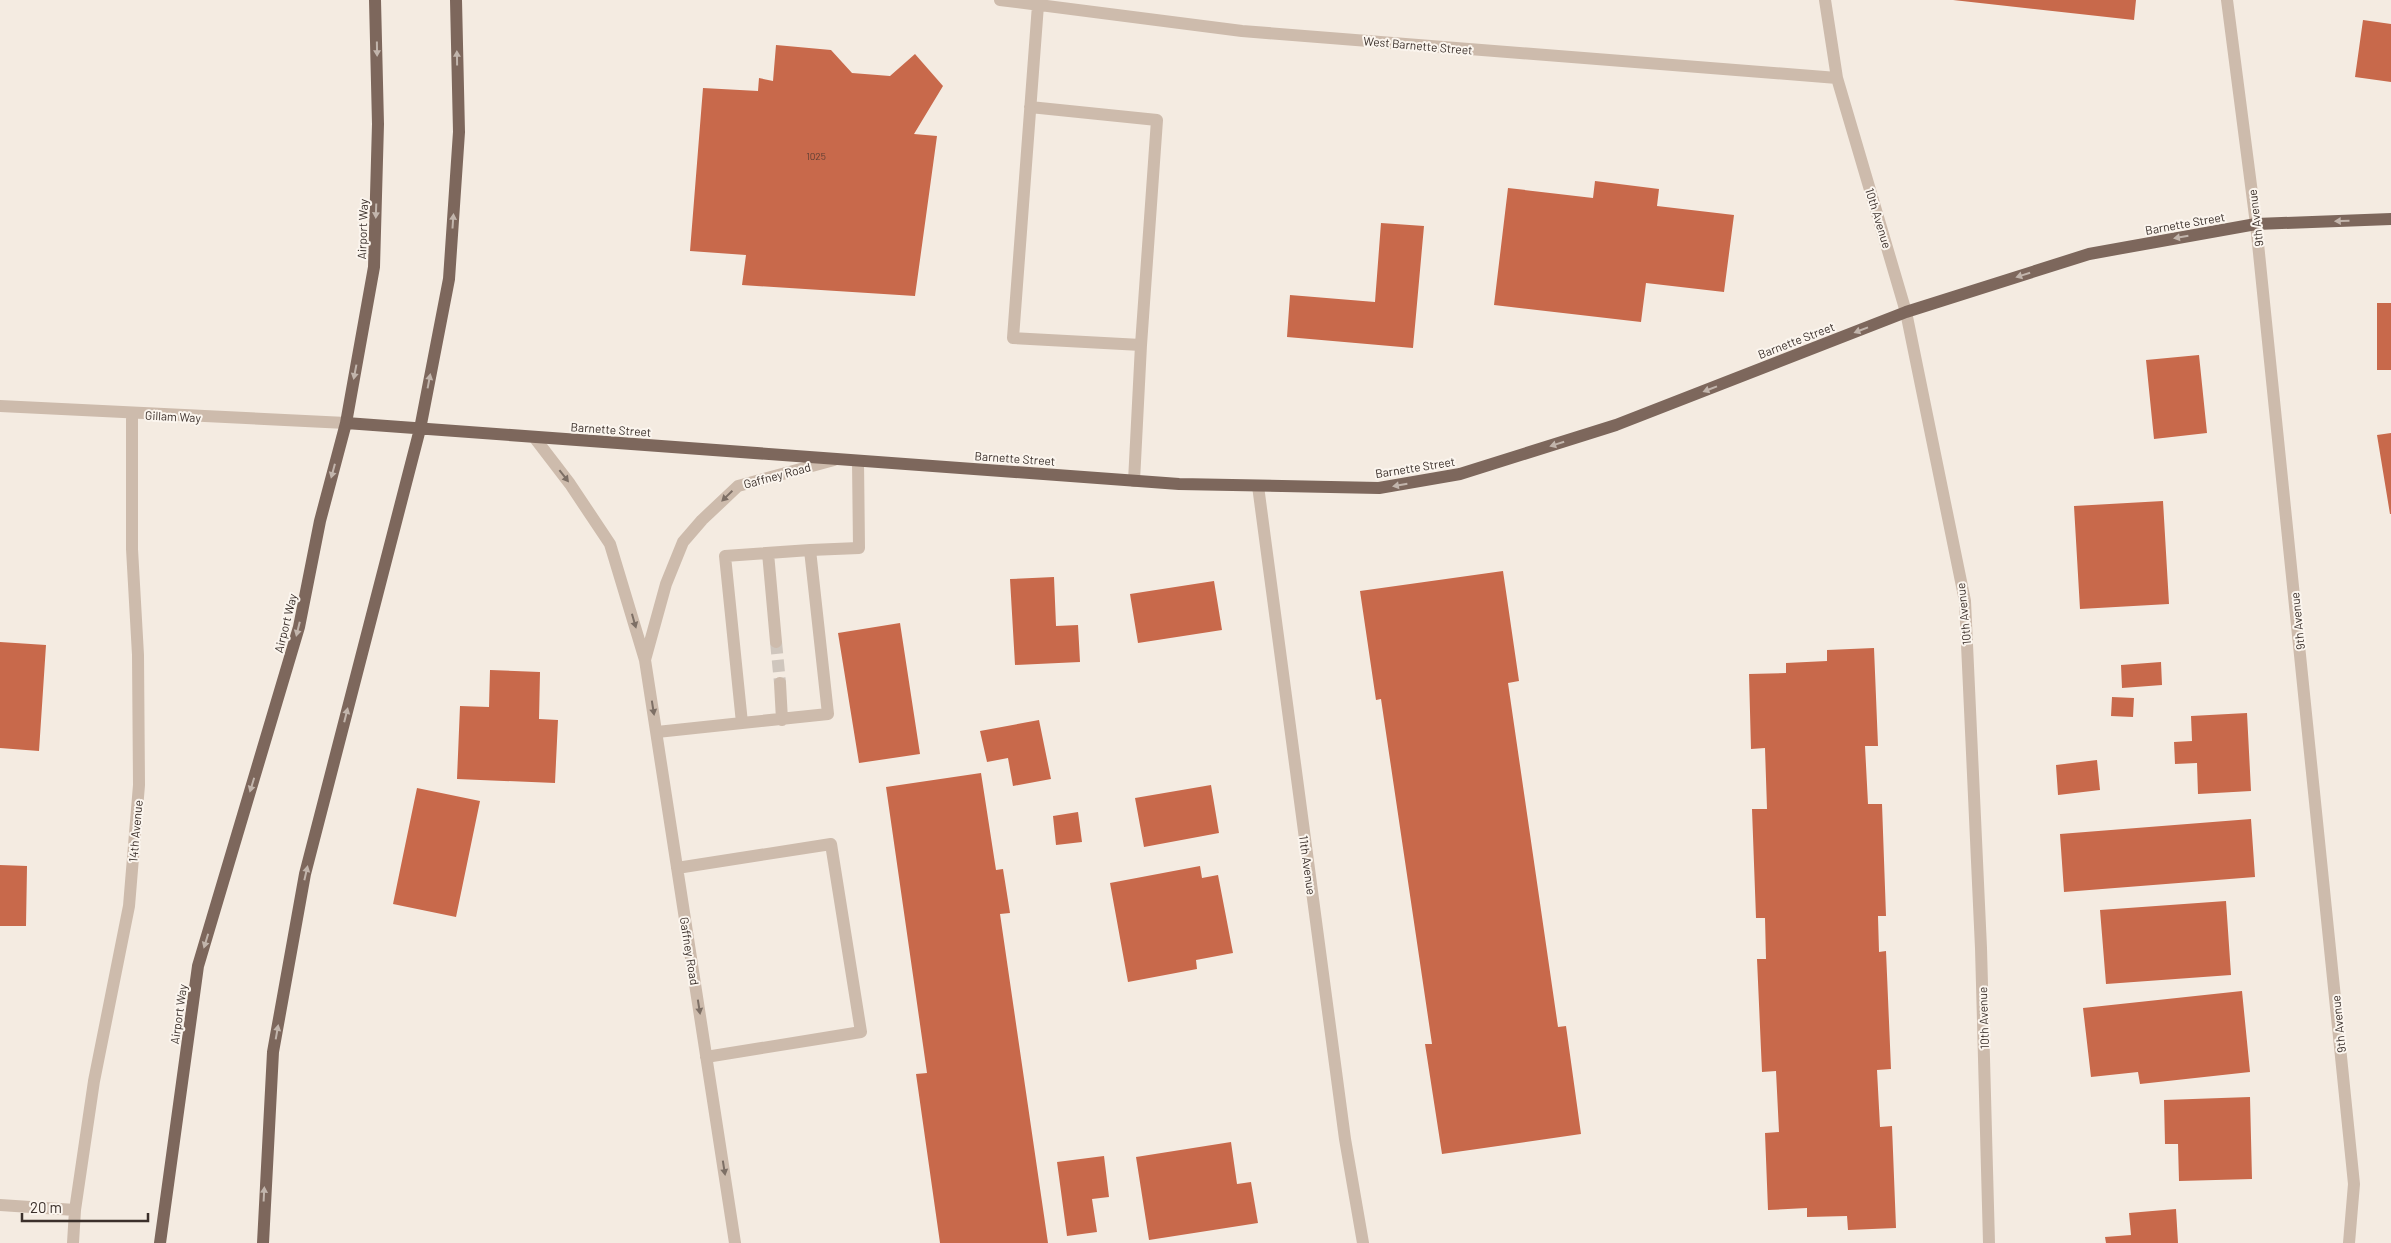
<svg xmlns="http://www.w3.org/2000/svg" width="2391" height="1243" viewBox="0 0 2391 1243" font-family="Barlow,sans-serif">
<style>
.building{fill:#c8694b}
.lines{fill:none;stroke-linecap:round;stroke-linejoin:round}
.minor-tunnel{stroke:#cfc6bd;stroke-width:12;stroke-dasharray:12 6;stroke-linecap:butt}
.minor{stroke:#cdbbac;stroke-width:12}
.major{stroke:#7d675c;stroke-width:12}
.oneway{fill:#c2b5ac}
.oneway2{fill:#7d6f65}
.labels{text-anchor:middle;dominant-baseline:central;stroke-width:4;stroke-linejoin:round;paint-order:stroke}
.number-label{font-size:10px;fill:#5e3e33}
.street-label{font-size:12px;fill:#3b302b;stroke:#fbf5ee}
</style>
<rect width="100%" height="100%" fill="#f4ebe1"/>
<!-- building -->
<path class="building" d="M1953,0h183l-2,20z
M2363,20l28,4v58l-36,-5z
M776,45l55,5 21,23 38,3 25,-22 28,32 -29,48 23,2 -22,160 -173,-11 4,-30 -56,-4 13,-163 55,3 1,-13 14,3z
M1595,181l64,8 -2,17 77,9 -10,77 -78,-9 -5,39 -147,-17 14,-117 85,10z
M1381,223l43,3 -11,122 -126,-11 3,-42 85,7z
M2377,303h14v67h-14z
M2199,355l8,78 -53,6 -8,-79z
M2391,433v81h-1l-13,-79z
M2163,501l6,103 -89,5 -6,-103z
M1503,571l16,110 -11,2 50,344 8,-1 15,108 -139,20 -17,-110h7l-51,-345 -5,1 -16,-109z
M1054,577l2,49 22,-1 2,37 -65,3 -5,-86z
M1214,581l8,49 -84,13 -8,-49z
M900,623l20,131 -61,9 -21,-130z
M0,642l46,3 -7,106 -39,-3z
M1874,648l4,98h-13l3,58h14l4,112h-8l1,36 7,-1 5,118 -14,1 3,57 12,-1 4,102 -48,2 -1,-14 -40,1v-9l-39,2 -3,-77 14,-1 -3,-61 -14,1 -5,-113h9l-1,-41h-9l-4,-109h15l-2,-61 -14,1 -2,-75 37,-1v-10l41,-2v-11z
M2161,662l1,23 -40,3 -1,-23z
M490,670l50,2 -1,47 19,1 -3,63 -98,-4 3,-73 29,1z
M2112,697l22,1 -1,19 -22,-1z
M2247,713l4,78 -53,3 -1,-31 -22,1 -1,-22 18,-1 -1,-25z
M1039,720l12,59 -38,7 -5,-28 -21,4 -7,-31z
M2097,760l3,30 -42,5 -2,-30z
M981,773l15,97 7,-1 7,44 -10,1 48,329h-108l-24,-169 11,-1 -41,-286z
M1211,785l8,48 -75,14 -9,-49z
M417,788l63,13 -24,116 -63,-13z
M1078,812l4,30 -26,3 -3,-29z
M2251,819l4,58 -191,15 -4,-58z
M0,865l27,1 -1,60h-26z
M1200,866l2,12 16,-3 15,78 -37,7 1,9 -69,13 -18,-99z
M2226,901l5,74 -125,9 -6,-74z
M2242,991l8,81 -110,12 -2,-12 -47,5 -8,-69z
M2250,1097l2,82 -73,2 -1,-37h-13l-1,-44z
M1231,1142l6,42 14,-2 7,41 -109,17 -13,-83z
M1104,1156l5,41 -17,2 5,33 -30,4 -10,-74z
M2176,1209l2,34h-72l-1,-6 26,-2 -2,-22z"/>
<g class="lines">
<!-- minor-tunnel -->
<path class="minor-tunnel" d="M776,642l4,41"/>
<!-- minor -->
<path class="minor" d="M1000,0l242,31 595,47
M1825,0l12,78 69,234 59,289 16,347 8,295
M2227,0l29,224 98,960 -5,59
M1038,5l-25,333 128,7 -7,136
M1030,107l127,13 -16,225
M0,406l346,17
M534,437l36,47 40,60 35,116 90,583
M1258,486l87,653 18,104
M810,550l18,164 -86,9 -17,-167z
M810,550l49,-2 -1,-87
M768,553l8,89
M645,660l21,-76 17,-42 19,-22 36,-34 96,-26
M780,683l2,37
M657,732l85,-9
M677,868l154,-24 30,188 -155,25
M0,1205l75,5
M73,1243l2,-33 19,-129 35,-175 10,-121 -1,-130 -6,-106v-135"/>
<!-- major -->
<path class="major" d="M346,423l833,61 200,4 81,-14 156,-49 290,-113 183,-58 167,-30 135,-5
M160,1243l38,-277 101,-339 21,-106 26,-98 28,-156 4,-143 -3,-124
M263,1243l10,-191 32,-178 115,-445 29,-150 10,-147 -3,-132"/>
</g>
<!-- one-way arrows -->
<defs><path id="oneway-solid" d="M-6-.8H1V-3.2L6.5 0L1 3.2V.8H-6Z" transform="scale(1.25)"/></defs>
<g class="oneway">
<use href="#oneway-solid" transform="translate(377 49) rotate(89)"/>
<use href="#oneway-solid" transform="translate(457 58) rotate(-91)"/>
<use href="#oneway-solid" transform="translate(376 211) rotate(92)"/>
<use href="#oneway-solid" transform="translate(453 221) rotate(-86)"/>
<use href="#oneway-solid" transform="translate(2342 221) rotate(178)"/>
<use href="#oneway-solid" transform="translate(2181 237) rotate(170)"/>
<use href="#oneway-solid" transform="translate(2023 275) rotate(162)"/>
<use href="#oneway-solid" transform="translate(1861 330) rotate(159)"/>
<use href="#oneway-solid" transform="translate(355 372) rotate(101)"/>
<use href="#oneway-solid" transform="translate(429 381) rotate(-79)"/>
<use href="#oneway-solid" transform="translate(1710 389) rotate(159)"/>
<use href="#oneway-solid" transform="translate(1557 444) rotate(163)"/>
<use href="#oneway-solid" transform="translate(333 471) rotate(105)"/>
<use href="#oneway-solid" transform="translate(1400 485) rotate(170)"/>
<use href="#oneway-solid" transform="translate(298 629) rotate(104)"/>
<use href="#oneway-solid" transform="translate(346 715) rotate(-76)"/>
<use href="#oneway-solid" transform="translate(252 785) rotate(107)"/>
<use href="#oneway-solid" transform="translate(306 873) rotate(-77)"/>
<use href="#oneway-solid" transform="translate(206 941) rotate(107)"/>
<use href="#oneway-solid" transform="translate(277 1032) rotate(-80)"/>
<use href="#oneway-solid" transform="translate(264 1194) rotate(-87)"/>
</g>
<g class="oneway2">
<use href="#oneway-solid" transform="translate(564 476) rotate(52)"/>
<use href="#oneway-solid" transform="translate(727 496) rotate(136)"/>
<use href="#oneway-solid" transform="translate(634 621) rotate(74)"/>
<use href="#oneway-solid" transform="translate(653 708) rotate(81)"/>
<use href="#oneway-solid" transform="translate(699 1007) rotate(81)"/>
<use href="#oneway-solid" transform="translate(724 1168) rotate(81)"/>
</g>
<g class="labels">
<!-- number labels -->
<g class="number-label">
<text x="816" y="156">1025</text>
</g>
<!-- street labels -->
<g class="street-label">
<text transform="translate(1418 45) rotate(5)">West Barnette Street</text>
<text transform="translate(1879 218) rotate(73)">10th Avenue</text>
<text transform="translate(2255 218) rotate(-97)">9th Avenue</text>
<text transform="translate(2185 223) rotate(-10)">Barnette Street</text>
<text transform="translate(362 229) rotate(-88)">Airport Way</text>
<text transform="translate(1796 340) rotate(-21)">Barnette Street</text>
<text transform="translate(173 416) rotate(3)">Gillam Way</text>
<text transform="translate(611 429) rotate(4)">Barnette Street</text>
<text transform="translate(1015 458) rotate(4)">Barnette Street</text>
<text transform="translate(1415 467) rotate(-9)">Barnette Street</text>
<text transform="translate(777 475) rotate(-15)">Gaffney Road</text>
<text transform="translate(1963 614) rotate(-96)">10th Avenue</text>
<text transform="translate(2297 621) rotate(-96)">9th Avenue</text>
<text transform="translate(285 623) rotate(-76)">Airport Way</text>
<text transform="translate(135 831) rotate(-85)">14th Avenue</text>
<text transform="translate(1308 865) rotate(82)">11th Avenue</text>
<text transform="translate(690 951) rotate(81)">Gaffney Road</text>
<text transform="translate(178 1014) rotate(-82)">Airport Way</text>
<text transform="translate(1983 1018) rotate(-92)">10th Avenue</text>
<text transform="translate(2338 1024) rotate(-96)">9th Avenue</text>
</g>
</g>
<!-- scale -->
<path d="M22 1213v8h126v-8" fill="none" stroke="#3b302b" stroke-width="2.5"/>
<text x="30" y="1213" font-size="15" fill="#3b302b" stroke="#fbf5ee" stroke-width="4" paint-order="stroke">20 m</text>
</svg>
